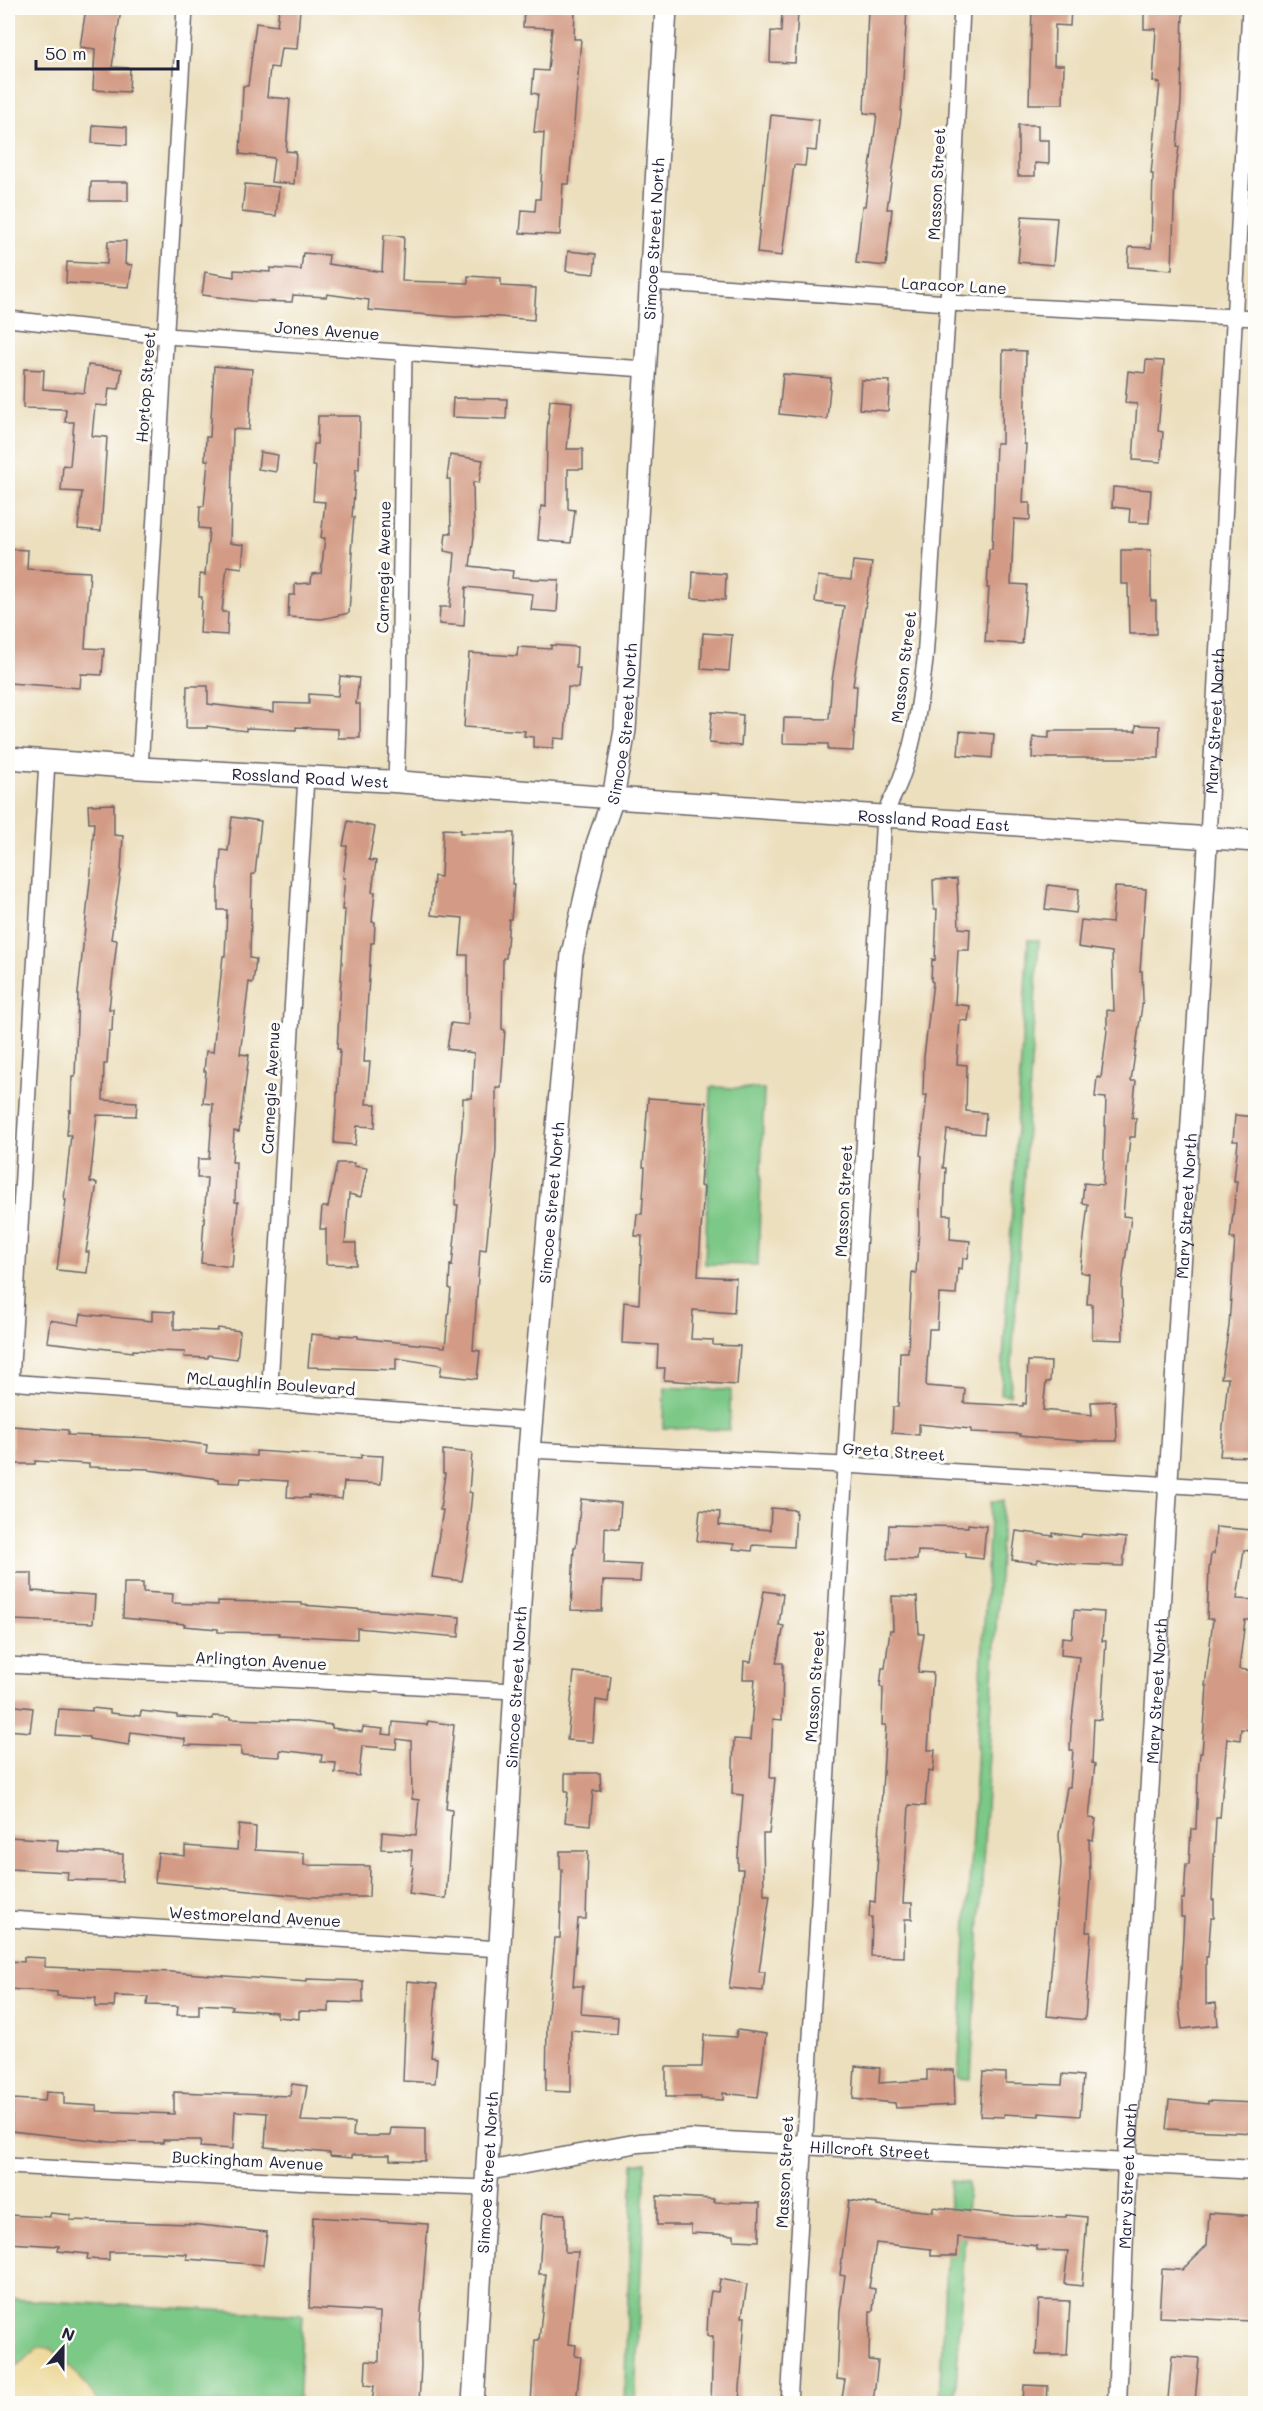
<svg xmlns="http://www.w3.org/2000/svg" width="1263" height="2411" viewBox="0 0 1263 2411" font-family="Mali,sans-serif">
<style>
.green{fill:#7cc886;stroke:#4f7560;stroke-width:1.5}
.sand{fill:#eeda9e;stroke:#887e6c;stroke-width:1.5}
.building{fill:#d39b85}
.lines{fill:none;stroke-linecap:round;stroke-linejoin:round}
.minor-casing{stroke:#696469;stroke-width:18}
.tertiary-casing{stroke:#696469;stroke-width:21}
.secondary-casing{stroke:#696469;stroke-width:24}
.minor{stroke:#fff;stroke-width:15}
.tertiary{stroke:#fff;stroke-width:18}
.secondary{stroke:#fff;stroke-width:21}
.labels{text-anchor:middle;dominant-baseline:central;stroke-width:6;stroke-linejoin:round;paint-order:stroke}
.street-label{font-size:16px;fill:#22223b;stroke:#fdfcf7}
</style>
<rect width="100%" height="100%" fill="#fdfcf7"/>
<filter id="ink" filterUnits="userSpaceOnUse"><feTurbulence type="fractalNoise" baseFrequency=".0167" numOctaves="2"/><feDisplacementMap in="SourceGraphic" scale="12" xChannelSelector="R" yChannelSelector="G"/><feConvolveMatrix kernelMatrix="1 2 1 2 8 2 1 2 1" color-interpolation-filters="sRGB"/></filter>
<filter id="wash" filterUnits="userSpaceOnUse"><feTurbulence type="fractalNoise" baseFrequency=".008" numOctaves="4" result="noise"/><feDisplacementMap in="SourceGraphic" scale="24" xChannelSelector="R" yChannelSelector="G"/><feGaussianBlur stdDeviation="1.35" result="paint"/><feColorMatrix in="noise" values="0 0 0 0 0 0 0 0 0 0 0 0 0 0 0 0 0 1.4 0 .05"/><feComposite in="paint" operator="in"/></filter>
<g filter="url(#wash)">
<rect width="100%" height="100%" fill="#ecdfbe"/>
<!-- green -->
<path class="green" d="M1028,940h11l-29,455 -9,-1z
M711,1087l53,2 -6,176 -53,-1z
M664,1387l67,3 -2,40 -66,-2z
M991,1501h12l-32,578 -13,-1z
M646,2162l-11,241h-11l9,-239z
M950,2181l18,2 -13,220 -16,1z
M8,2299l295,16 -5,88h-290z"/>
<!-- sand -->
<path class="sand" d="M39,2347c1,0 8,1 10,1 11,6 45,44 49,55h-90v-34l12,-5z"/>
<g id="blocks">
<!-- building -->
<path class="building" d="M86,8l35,2 -9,57 18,1 -1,24 -36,-2 2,-41 -15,-2z
M279,8h21l-3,41 -16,-1 -3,20 -8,-1 -3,30 23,2 -4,52 10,1 -2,32 -23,-2 3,-24 -34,-4 3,-68h5l8,-63 21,3z
M524,8h51l-1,31h7l-12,145h-6l-3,51 -40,-2 2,-23 13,1 1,-12h4l4,-66 -10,-1 4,-38 -6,-1 2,-23 14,1 4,-43 -29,-1z
M868,8h39l-6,107 -14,94h5l-6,57 -30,-3 6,-57h3l12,-92 -13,-1z
M1032,8h39l-1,18 -15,-1 -1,40h10l-1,39h-34z
M1144,8h39l-2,94 -4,45h2l-4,29 -3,94 -44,-3 1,-20 22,1 2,-74h-2l9,-91 -7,-1 3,-53h-12z
M782,11l16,1 -3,51 -25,-1 1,-31 10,1z
M771,115l48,5 -3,31 -9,-1 -2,16 -11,-1 -12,91 -25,-3z
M93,125l34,2v18l-35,-2z
M1018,125h20v15h11v24l-14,-1v13h-17z
M91,182h37v19h-38z
M245,184l34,3 -3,29 -34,-4z
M1022,216l35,2 -4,47 -35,-3z
M384,235l20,1 -2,45 66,2v-7l33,2v8l35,2 -2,32 -46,-4 -33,1 -87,-7 1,-10 -42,-6 -1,3 -33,-2 -1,7 -41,-1 -49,-6 3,-23 29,5v-7l36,2v-4l31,2 2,-17 26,2 -1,9 54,8z
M108,241h18l-1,23 7,1 -3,22 -63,-4 1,-21 40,2z
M568,251l28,3 -2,20 -28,-3z
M1003,350l23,1 -2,93h2l-3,59h7v17l-16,-1 -3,65 16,1 -5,59 -37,-2 4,-54h-2l2,-39h3l4,-106h6z
M1146,360l18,1 -6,70 5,1 -2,30 -28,-2 4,-56 -12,-1 3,-32 17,2z
M88,365l34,4 -3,20 -10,-1 -2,18 -12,-1 -3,31 15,1 -6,94 -23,-2 4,-37 -21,-1 2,-26 7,1 4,-44h-9l1,-13 -43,-1 1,-39 20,1 -1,19 41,4z
M214,366l38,3 -3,61 -16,-1 -3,114 14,2 -2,23 -15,-2 -5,46h6l-1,23 -27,-2 2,-36h-3l1,-23 5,1 4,-46 -10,-1 1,-22h4l4,-46h-3l1,-23h4z
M783,374l48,4 -4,41 -48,-5z
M861,380l29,1 -2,30 -29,-2z
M453,398l54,1 -1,20 -54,-2z
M550,400l22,2 -5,47h16v20h-15v40l7,1 -4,33 -33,-3 3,-34 5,1 1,-75z
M318,416h42l-1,53h-3l-4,48h2l-3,35h2l-4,61 -27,6 -34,-2 1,-22h6v-11l16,-1 1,-9 9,-1 4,-35h-4l4,-36 -12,-1 3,-35h-4l2,-22h3z
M260,452l18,3 -2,17 -18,-3z
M450,455l33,5 -4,23 -6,-1 1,54 -4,30 43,5 -1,7 47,2 -2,32 -26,-2 2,-16 -67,-7 -2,39 -25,-2 1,-17h10l5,-54 -11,-2 2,-18h5l-1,-54h-3z
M1113,487l38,3 -2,33 -20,-1 1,-13 -18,-2z
M8,549l20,1 -1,19 63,3 -5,76 19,1 -2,26 -21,-1 -1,14 -72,-5z
M1121,550h30v51h5v33h-27l-1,-50h-7z
M853,561l19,2 -19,123h4l-4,65 -25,-1v-6l-45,-1 1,-25 45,1 3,-39 12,-74 -29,-4 3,-26 33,4z
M693,572l33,2 -1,26 -33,-2z
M703,633l29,2 -3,36 -28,-2z
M551,645l26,2 -1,21h4l-2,20 -10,-1 -3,52 -11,-1 -1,10 -20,-1v-10l-9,-1 1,-5 -61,-4 5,-74 48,3 1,-9 33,2z
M340,676l19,2 -3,26h4v34h-22v-9l-42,-2v3l-50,-2v3l-39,-5v2h-21l1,-42h21v18l66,8v-9l35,1v-10l29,2z
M712,712l31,3 -2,31 -32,-3z
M1136,725l24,1 -1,32h-127l1,-21 16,1v-7h87z
M960,731l34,3 -2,24 -34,-3z
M114,804v31l9,1 -2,35 -10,68 6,1 -8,69h4l-1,22h-3l-2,33h-3l-1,36 34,2 -1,14 -39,-1 -7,67 7,1 -11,69h3l-2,21 -30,-3 9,-70h-2l7,-65h-4l2,-25 2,1 1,-34h3l3,-84 13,-122 3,-48h-5l-1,-18z
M232,817l29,4 -6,53h-3l-2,84 6,1 -3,24 -4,-1 -9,72 9,1 -10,77 -5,-1 -2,31h4l-1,40h3l-6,65 -31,-4 6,-85h-10l1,-19h11l4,-55 -10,-1 3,-32h-2l2,-20 7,1 10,-96h2l2,-46h-9v-21l3,-39 7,1z
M348,821l27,6 -6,33 7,1 -4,31h3l-3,30h3l-1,21h-3l-7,119h6l-4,42h10l-1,23 -18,-1 -2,19 -21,-2 6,-94h-3l8,-139h-3l3,-32h-2l4,-32h-4z
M443,829l18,1 -1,3h54l-2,51h2l-3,35h-2l-3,39h-3l-1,71 3,1 -4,58h-5v61l-10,101 -6,-1 -7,101 7,1 -3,28 -37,-4 2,-10 -46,-7v12l-88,-3 3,-33 29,3v-2l18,1v2l87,9 6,-58 -2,-1 1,-23 2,1 6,-61h-3l1,-26 6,-50 1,-31h9l2,-45 -27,-4 4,-26 17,2v-70h-8l3,-37 -32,-3 3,-39 7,1z
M957,879l2,49 11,1 -1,21h-11l-3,54 15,2 -2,15 -8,-1 -3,44 10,1 -1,46 20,2 -2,21 -37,-4 -4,38h3l-2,47h7l-1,24 20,2 -2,17h-5l-1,11 -4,-1 -2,27 -17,-1 -2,35h-8l-3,57 39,3 -1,14 59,3v-3l3,1 2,-43 23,1 -1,20h-4l-3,28 49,5 -1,-13 24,-1 2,40h-36l-41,-3 -20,-2v-2l-49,-2v-3l-52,-5v11l-27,-2 1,-26h5l2,-55h8l4,-80 4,1 3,-42v-29l3,-46 -2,-1 7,-60h-4l1,-38 9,-75 -2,-1 1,-22 3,1 2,-51h-3l-1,-29z
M1048,885l31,4 -3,24 -31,-4z
M1115,887l31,2 -6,82h2l1,28 -12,82h5l-4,37h4l-1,19h-5l-7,79 8,1 -9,67 1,56 -31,-1v-35h-5l2,-30 -9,-2 8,-68 -6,-1 2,-20 19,2 3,-87 -11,-1 2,-20 4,1 6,-47v-21l7,1 -2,-59 -34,-5 3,-27 31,3z
M648,1098l58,4 -6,84 4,1 -6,89 38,2 -2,35 -41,-3 -2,29 22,1v5l27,1 -3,39 -73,-5 1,-12h-8l1,-23 -36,-2 2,-41 15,2 3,-68h-7l2,-22h5l3,-47h-2z
M1235,1115l21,2v239l-5,35 5,1v27h-3l-1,38 -32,-1 8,-78h-7l8,-52 6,-88h-5l7,-57h-3l4,-40h-5z
M337,1163h17v3l13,2 -6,29 -12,-3 -4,49h11v22l-30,-1v-35h-6l2,-22h6z
M152,1311l22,1v17l43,2 1,-3 22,3 -3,28 -29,-4v3l-24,-1 1,-5 -52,-2v2l-86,-10 3,-22 29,5 2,-11 71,7z
M12,1426l56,4v5l85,3 54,7 -1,8 50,3v-5l105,7v-3l22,1 -2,28 -37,-2 -2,17 -33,-4v3l-22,-1 1,-16 -47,-3 -1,5 -21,-1v-3l-70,-9v-1l-60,-2v-3l-54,-3v3h-23z
M443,1450l29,3 -3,39 3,1 -4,39 2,1 -8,48 -30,-4 11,-67h-3l5,-37h-2z
M581,1499l40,4 -2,26 -14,-2 -1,36 37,2 -1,17 -37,-1 -1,30 -31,-1 3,-63h2z
M771,1508l25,2 -2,37 -41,-2 -1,6 -19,-2 1,-5 -37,-3 3,-31 20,2 -1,13 51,5z
M968,1524l18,2 -3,33 -18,-2v-4l-47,-2 -1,9 -30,-1 2,-34 79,2z
M1216,1527l35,3 -2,21 -5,-1 -7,49 19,1v20h-11l-6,49 14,2 -4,31h4l-2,28 -10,-1 -1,11 -13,-2 -7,80h-4l-4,82h2v18h-3l-3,39h-2v47l10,-1 2,22 -36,4 -3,-22 5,-90h-3v-18h3l2,-35h3l2,-35h5l2,-54 2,-22h2l5,-67h-2l8,-67h-6l2,-49 2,-16h3z
M1016,1531l37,5v-3l28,4 1,-3 44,4 -3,28 -50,-2 -35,-5 -1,4 -25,-3z
M13,1573h19v18l63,4 -2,28 -80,-3z
M124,1583h19v9l30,2 -1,9 46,2v-4l84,2v2l158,12 -1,20 -102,-9v11l-78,-4v-2l-61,-1v-3l-34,-3 1,-2 -62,-6z
M764,1591l19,3 -4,31 5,1 -8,37h7l-1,57 -9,-1 -3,59h5l-2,20 -4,36h-6l1,61h6l-11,77h6l-2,19 -34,-3 10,-70 4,-49h-5v-13l5,-61 -11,-1 2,-55 16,1 5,-61h-12l1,-18 7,1z
M892,1596l25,1 2,37h5l-6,38 15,1 -5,77h7l-2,22 -5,-1 -3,35 -16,-1 -6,98h9v16h-7l-1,38 -33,-1 1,-39h-3l1,-16 5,1 11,-177h-4l1,-37 -3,-1 2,-19h3l5,-38h3z
M1074,1610l30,2 -2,29h4l-5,79 -7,-1 -2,44 3,1 -6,54 7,1 -3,21 -4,-1 1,40 -4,53h5l-6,88 -38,-4 14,-152 -2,-29 8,-48h3l3,-37h-3l1,-22 8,-71 -18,-2 1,-18 10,1z
M574,1672l37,4 -3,26 -12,-2 -3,42 -26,-2z
M8,1705l25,3 -3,24 -22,-2z
M92,1708l18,2v3l30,3 1,-5 36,4v2l36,2v-3l17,1v2l68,2 34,4v3l30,4 1,-5 20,2 -1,5 10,1 1,-13 34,3 1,-4 26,4 -8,84 6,1 -6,89 -37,-5 4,-29h-2l1,-15 -31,-1 1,-17 34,3 3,-35 -7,-1 -1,-58 -14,-2 -1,10 -34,-3 -3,30 -24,-3 1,-10 -15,-1 1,-7 -42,-5v7l-39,-2v-8l-56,-2v-6l-54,-7 -2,13 -40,-6v-2l-33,-2 3,-26 33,2z
M565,1773h35l1,18h-8l-3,34 -25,-3 3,-31h-3z
M239,1825l17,2 -1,23 49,3v12l66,1 -1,31h-56l-158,-15 3,-29 27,3v-10l52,4z
M8,1837l50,3 -1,11 66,3 -1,28 -55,-2 1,-8 -60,-3z
M560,1851h28l-2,68h-8l-5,67h10l-2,28 37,3 -1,17 -46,-4v62l-25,-1 1,-67 8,-86h5l2,-69h-2z
M24,1957l21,1v9l126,5 136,10v-3l56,2v22l-34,-1v10l-30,-1v8l-22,-2v-5l-46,-3 1,-3 -33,-2v11h-22l1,-9 -31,-1 1,-8 -33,-1 -1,11h-19l1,-9 -39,-2v-4l-49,-3v-28l16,1z
M407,1981l30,3 -6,73 6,1 -2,25 -32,-2z
M737,2030l29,4 -8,63 -35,-4v7l-22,-1v-2h-35v-30h36l2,-32 32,2z
M855,2066l25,2 -1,15 48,-3v-10h27l1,35 -59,3 -1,-5 -42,-4z
M983,2072l23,1v10l56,2 1,-11 20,2 -3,40 -41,-3v3l-35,-2v3l-24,-1z
M292,2084l15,2 -6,35 53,2 -1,13h37l1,-8 34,1v32l-35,-1v-5h-38v3l-22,-2v-3l-65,-6 2,-34 -32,-2 -2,38 -33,-2 1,-7h-38v3l-52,-1 -100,-11 2,-32 32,2 1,-9 18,1v11l33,2v5l77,3v-22l116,4z
M1169,2100l39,4v-3l48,2v30l-90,-4z
M657,2196l58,3 -1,3 46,1 -1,38 -25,-1v-5l-43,-2v-8h-34z
M849,2200l28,4v2l56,6v-5l81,9 52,1v-2l21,2 -5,69 -18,-2 4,-33 -31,-1v-4l-79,-9 -1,19h-26v-7l-55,-6 -7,45 6,1 -2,22h-3l-1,49 9,1 -5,42h-32l4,-23 -8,-1 3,-68 5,-35 -5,-1z
M50,2213l21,2 -1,5 120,4 77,8 -4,33 -76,-6v-5l-38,-2h-40v8l-22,-1 1,-5 -30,-3 1,-5 -51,-3v-28l42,2z
M543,2213l22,1v38h13l-10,92 8,1 -1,11 6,1 -5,46h-45l4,-63h4l7,-66h-7z
M1209,2213l47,3 -3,69h3v15h-3l-1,21 -93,-4 3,-48 20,1 25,-25z
M313,2217l115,7 -8,100 1,41 -2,38h-47l2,-17 -9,-1 1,-24 13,1 1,-50 -71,-4z
M720,2279l27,5 -5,33h3l-6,86h-28l2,-67h-6l1,-25 3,-20 7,1z
M1039,2300l31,1 -3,54h-31z
M1172,2356l27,2 -4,44 -27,-3z
M1024,2385l24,1 -1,17h-24z"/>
</g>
</g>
<g filter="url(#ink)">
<use href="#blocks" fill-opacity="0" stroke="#696469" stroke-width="1.5"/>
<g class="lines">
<!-- minor casing -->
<g class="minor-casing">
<g id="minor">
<path d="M651,282l297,21 308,15"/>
<path d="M8,319l158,17 479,33"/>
<path d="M140,768l45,-760"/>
<path d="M396,781l3,-86 5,-342"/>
<path id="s1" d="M1208,838l42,-830"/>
<path d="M8,1382l524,39"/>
<path d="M11,1382l36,-621"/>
<path d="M269,1401l37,-624"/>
<path d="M529,1450l316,15 411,25"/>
<path d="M8,1665l506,26"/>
<path d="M8,1919l493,30"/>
<path d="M8,2166l301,16 177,6"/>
<path d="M789,2404l95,-1589c5,-11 12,-23 16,-34 15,-38 20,-81 25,-121l23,-357 14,-295"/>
</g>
</g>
<!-- tertiary casing -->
<g class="tertiary-casing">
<g id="tertiary">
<path id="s2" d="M487,2171l152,-28 51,-4 566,31"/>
<path id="s3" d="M1117,2404l11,-266 80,-1300"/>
</g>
</g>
<!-- secondary casing -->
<g class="secondary-casing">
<g id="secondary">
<path id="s4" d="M8,758l132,10 247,13 226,17 643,43"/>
<path id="s5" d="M473,2404l56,-954 43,-496 25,-110 16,-46 12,-68 41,-722"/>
</g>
</g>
<!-- minor -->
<use href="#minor" class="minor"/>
<!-- tertiary -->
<use href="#tertiary" class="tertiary"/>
<!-- secondary -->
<use href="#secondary" class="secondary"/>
</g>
</g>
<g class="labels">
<!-- street labels -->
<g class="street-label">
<text transform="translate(936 184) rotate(-87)">Masson Street</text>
<text stroke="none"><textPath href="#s5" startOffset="2176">Simcoe Street North</textPath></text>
<text transform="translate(954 285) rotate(3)">Laracor Lane</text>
<text transform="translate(327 330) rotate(4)">Jones Avenue</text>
<text transform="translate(145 387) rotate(-86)">Hortop Street</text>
<text transform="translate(383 567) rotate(-89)">Carnegie Avenue</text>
<text transform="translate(903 667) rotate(-83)">Masson Street</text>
<text stroke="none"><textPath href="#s1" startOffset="117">Mary Street North</textPath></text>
<text stroke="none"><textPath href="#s5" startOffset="1690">Simcoe Street North</textPath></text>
<text stroke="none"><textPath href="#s4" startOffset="303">Rossland Road West</textPath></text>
<text stroke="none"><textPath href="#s4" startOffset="928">Rossland Road East</textPath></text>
<text transform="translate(270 1088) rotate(-87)">Carnegie Avenue</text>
<text transform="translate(843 1201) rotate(-87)">Masson Street</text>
<text stroke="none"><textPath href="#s5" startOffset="1204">Simcoe Street North</textPath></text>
<text stroke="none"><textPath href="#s3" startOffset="1200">Mary Street North</textPath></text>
<text transform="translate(271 1383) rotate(4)">McLaughlin Boulevard</text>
<text transform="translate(894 1451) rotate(4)">Greta Street</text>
<text transform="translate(261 1660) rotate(3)">Arlington Avenue</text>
<text transform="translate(814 1686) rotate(-86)">Masson Street</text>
<text stroke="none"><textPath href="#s5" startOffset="718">Simcoe Street North</textPath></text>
<text stroke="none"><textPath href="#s3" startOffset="714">Mary Street North</textPath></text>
<text transform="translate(255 1916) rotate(3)">Westmoreland Avenue</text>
<text stroke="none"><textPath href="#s2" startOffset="386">Hillcroft Street</textPath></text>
<text transform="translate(248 2160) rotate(3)">Buckingham Avenue</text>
<text stroke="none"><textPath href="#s5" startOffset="232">Simcoe Street North</textPath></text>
<text transform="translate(784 2172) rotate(-87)">Masson Street</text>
<text stroke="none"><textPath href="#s3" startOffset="228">Mary Street North</textPath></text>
</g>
</g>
<!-- margin -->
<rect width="1263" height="2411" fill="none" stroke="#fdfcf7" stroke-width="30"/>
<!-- north arrow -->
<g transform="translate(63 2348) rotate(21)" stroke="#fdfcf7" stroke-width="4.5" paint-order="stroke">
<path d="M0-4.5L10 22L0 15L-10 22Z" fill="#22223b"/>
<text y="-9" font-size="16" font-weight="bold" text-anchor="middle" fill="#22223b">N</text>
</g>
<!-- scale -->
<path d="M36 60v9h142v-9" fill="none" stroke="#22223b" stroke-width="3"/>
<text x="45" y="60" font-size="18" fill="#22223b" stroke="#fdfcf7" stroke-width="4.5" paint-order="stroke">50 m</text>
</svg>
